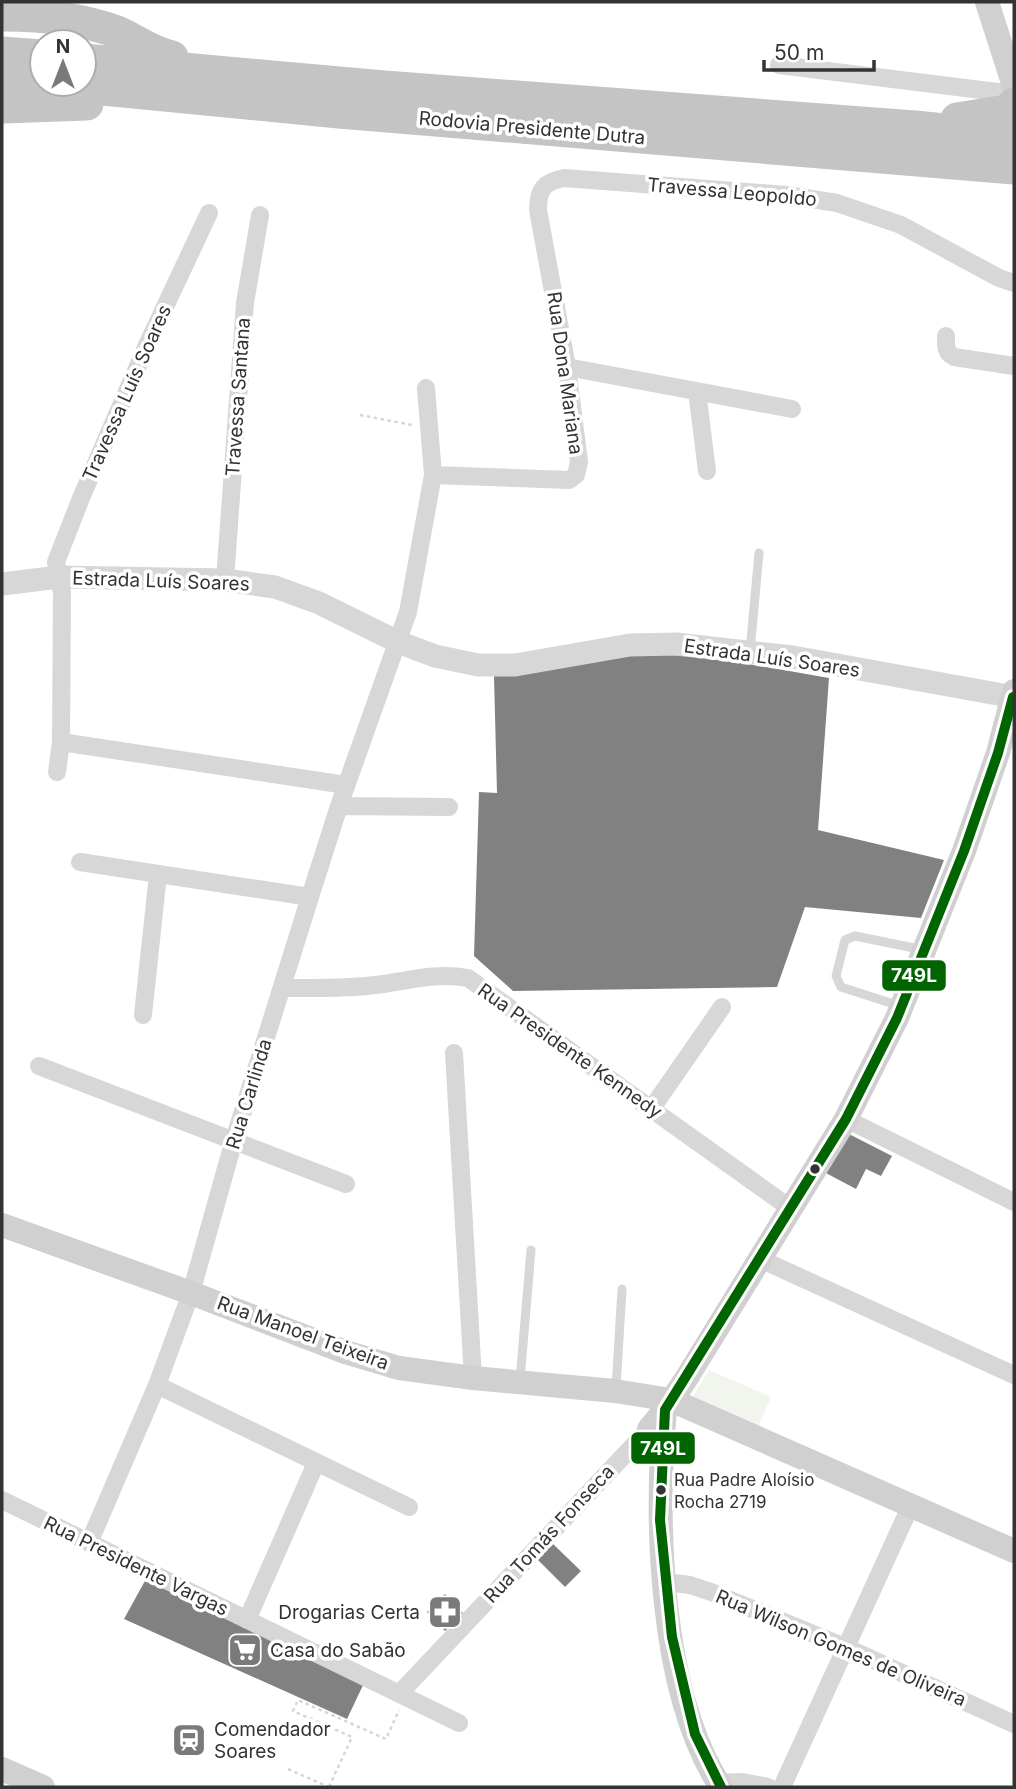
<svg xmlns="http://www.w3.org/2000/svg" width="1016" height="1789" viewBox="0 0 1016 1789" font-family="Inter,sans-serif">
<style>
.green{fill:#f1f5ed}
.building{fill:#818181}
.lines{fill:none;stroke-linecap:round;stroke-linejoin:round}
.path{stroke:#d6d6d6;stroke-width:2.5;stroke-dasharray:3.5 3.5;stroke-linecap:butt}
.service{stroke:#d7d7d7;stroke-width:9}
.minor{stroke:#d7d7d7;stroke-width:18}
.tertiary{stroke:#d7d7d7;stroke-width:23}
.secondary{stroke:#d0d0d0;stroke-width:24}
.motorway{stroke:#c4c4c4;stroke-width:33}
.bus-1-casing{stroke:#fff;stroke-width:16}
.bus-1{stroke:#006400;stroke-width:10}
.bus-dot{fill:#333;stroke:#fff;stroke-width:2.5}
.labels{text-anchor:middle;dominant-baseline:central;stroke-width:7;stroke-linejoin:round;paint-order:stroke}
.bus-label{font-size:17px;fill:#333;stroke:#fff;text-anchor:start}
.street-label{font-size:19px;fill:#333;stroke:#fff}
.poi-label{font-size:19px;fill:#333;stroke:#fff;text-anchor:start}
.line-badge{stroke:#fff;stroke-width:2.5}
.badge-label{font-size:19px;text-anchor:middle;font-weight:bold;fill:#fff}
</style>
<rect width="100%" height="100%" fill="#fff"/>
<!-- green -->
<path class="green" d="M709,1370l62,27 -14,32 -65,-31z"/>
<!-- building -->
<path class="building" d="M685,653l144,25 -11,152 126,30 -23,58 -116,-11 -28,80 -264,4 -39,-35 5,-164 18,1 -3,-117 118,-20z
M845,1132l47,24 -11,20 -15,-7 -10,20 -32,-17z
M552,1543l29,28 -16,16 -29,-29z
M146,1579l219,102 -18,38 -223,-100z
M445,1594l18,19 -18,18 -18,-19z"/>
<g class="lines">
<!-- path -->
<path class="path" d="M360,415l52,10
M288,1769l41,18
M329,1787l23,-50 -59,-26 5,-11 88,39 13,-29"/>
<!-- service -->
<path class="service" d="M750,651l9,-98
M900,1006l-59,-19 -5,-11 9,-36 10,-4 69,14
M520,1380l11,-130
M616,1388l6,-99"/>
<!-- minor -->
<path class="minor" d="M779,65l235,29
M946,336c0,10 -1,16 8,21l60,9
M567,367l225,42
M697,391l10,80
M433,475l136,5 7,-5 3,-13 -12,-95 -29,-157c0,-21 6,-28 26,-32l223,17 50,8 64,22 98,53 15,5
M225,580l20,-277 15,-88
M61,742l285,43
M57,772l4,-30 1,-150 -6,-30 25,-64 66,-153 62,-132
M339,806l110,1
M80,862l230,35
M282,988c31,0 62,1 93,-3 33,-4 60,-13 93,-7l322,230
M143,1015l15,-141
M454,1053l19,325
M39,1066l307,118
M652,1108l70,-101
M846,1119l168,83
M760,1259l254,116
M157,1385l252,122
M2,1500l457,223
M89,1543l68,-158 34,-92 43,-153 76,-243 29,-91 69,-194 25,-137 -7,-87
M665,1582l25,3 21,7 134,55 169,77
M247,1620l69,-157
M399,1694l250,-265
M719,1783l24,-1 25,5
M782,1787l129,-282"/>
<!-- tertiary -->
<path class="tertiary" d="M2,584l57,-7 166,3 50,7 44,16 79,39 37,14 43,9h37l115,-20 46,-1 117,13 221,40"/>
<!-- secondary -->
<path class="secondary" d="M987,2l27,84
M2,1225l189,68 154,59 54,16 74,10 142,13 56,9 343,151
M665,1410c-10,110 -6,283 56,377
M649,1429l16,-19 21,-31 160,-260 51,-101 67,-167 34,-98 16,-62
M2,1769l41,18"/>
<!-- motorway -->
<path class="motorway" d="M2,15c39,0 78,3 115,17 19,8 34,21 55,25
M2,53l40,3
M84,60l300,27 531,40 99,10
M2,80l40,3
M51,84l288,28 675,56
M2,107l85,-3
M957,119l50,-8 7,-7"/>
<!-- bus-1 casing -->
<g class="bus-1-casing">
<path id="bus-1" d="M721,1787l-26,-53 -23,-97 -12,-117 5,-110 181,-291 51,-101 67,-167 34,-98 15,-56"/>
</g>
<!-- bus-1 -->
<use href="#bus-1" class="bus-1"/>
</g>
<!-- icons -->
<defs>
<g id="pharmacy-square" transform="scale(1.75)"><rect x="-9" y="-9" width="18" height="18" rx="4" fill="#7a7a7a" stroke="#fff"/><path d="M-2-6h4v4h4v4h-4v4h-4v-4h-4v-4h4Z" fill="#fff"/></g>
<g id="supermarket-square" transform="scale(1.75)"><rect x="-9" y="-9" width="18" height="18" rx="4" fill="#7a7a7a" stroke="#fff"/><path d="M-6-5.5h2.5l.6 2H6L4.5 2H-2.5L-4.4-4H-6ZM-1.5 3.2a1.3 1.3 0 1 0 .1 0ZM3 3.2a1.3 1.3 0 1 0 .1 0Z" fill="#fff"/></g>
<g id="station-square" transform="scale(1.75)"><rect x="-9" y="-9" width="18" height="18" rx="4" fill="#7a7a7a" stroke="#fff"/><path d="M-3-6H3Q5-6 5-4V2Q5 4 3 4L4.5 6H3L1.5 4h-3L-3 6H-4.5L-3 4Q-5 4-5 2V-4Q-5-6-3-6ZM-3.5-4v3h7v-3ZM-3.5 1v1.5H-2V1ZM2 1v1.5H3.5V1Z" fill="#fff"/></g>
</defs>
<g fill-rule="evenodd">
<use href="#pharmacy-square" x="445" y="1612"/>
<use href="#supermarket-square" x="245" y="1650"/>
<use href="#station-square" x="189" y="1740"/>
</g>
<!-- markers -->
<g class="bus-dot">
<circle cx="815" cy="1169" r="6"/>
<circle cx="661" cy="1490" r="6"/>
</g>
<g class="labels">
<!-- bus labels -->
<g class="bus-label">
<text x="674" y="1480">Rua Padre Aloísio<tspan x="674" dy="22">Rocha 2719</tspan></text>
</g>
<!-- street labels -->
<g class="street-label">
<text transform="translate(532 128) rotate(5)">Rodovia Presidente Dutra</text>
<text transform="translate(732 192) rotate(5)">Travessa Leopoldo</text>
<text transform="translate(565 373) rotate(82)">Rua Dona Mariana</text>
<text transform="translate(127 393) rotate(-66)">Travessa Luís Soares</text>
<text transform="translate(238 397) rotate(-86)">Travessa Santana</text>
<text transform="translate(161 581) rotate(2)">Estrada Luís Soares</text>
<text transform="translate(772 658) rotate(8)">Estrada Luís Soares</text>
<text transform="translate(570 1051) rotate(35)">Rua Presidente Kennedy</text>
<text transform="translate(249 1094) rotate(-73)">Rua Carlinda</text>
<text transform="translate(303 1333) rotate(20)">Rua Manoel Teixeira</text>
<text transform="translate(549 1534) rotate(-47)">Rua Tomás Fonseca</text>
<text transform="translate(136 1566) rotate(26)">Rua Presidente Vargas</text>
<text transform="translate(841 1648) rotate(23)">Rua Wilson Gomes de Oliveira</text>
</g>
<!-- poi labels -->
<g class="poi-label">
<text x="420" y="1612" text-anchor="end">Drogarias Certa</text>
<text x="270" y="1650">Casa do Sabão</text>
<text x="214" y="1729">Comendador<tspan x="214" dy="22">Soares</tspan></text>
</g>
</g>
<g class="line-badge">
<rect x="881" y="959" width="66" height="33" rx="7" fill="#006400"/>
<rect x="630" y="1431" width="66" height="34" rx="7" fill="#006400"/>
</g>
<g class="badge-label">
<text x="914" y="982">749L</text>
<text x="663" y="1455">749L</text>
</g>
<!-- border -->
<rect width="1016" height="1789" fill="none" stroke="#333333" stroke-width="7"/>
<!-- north arrow -->
<g transform="translate(63 63)"><circle r="33" fill="#ffffff" stroke="#adadad" stroke-width="2"/>
<path d="M0-5L12 26L0 18L-12 26Z" fill="#7a7a7a"/>
<text y="-10" font-size="19" font-weight="bold" text-anchor="middle" fill="#333333">N</text>
</g>
<!-- scale -->
<path d="M764 60v10h110v-10" fill="none" stroke="#333333" stroke-width="3.5"/>
<text x="774" y="60" font-size="21" fill="#333333" stroke="#ffffff" stroke-width="5" paint-order="stroke">50 m</text>
</svg>
